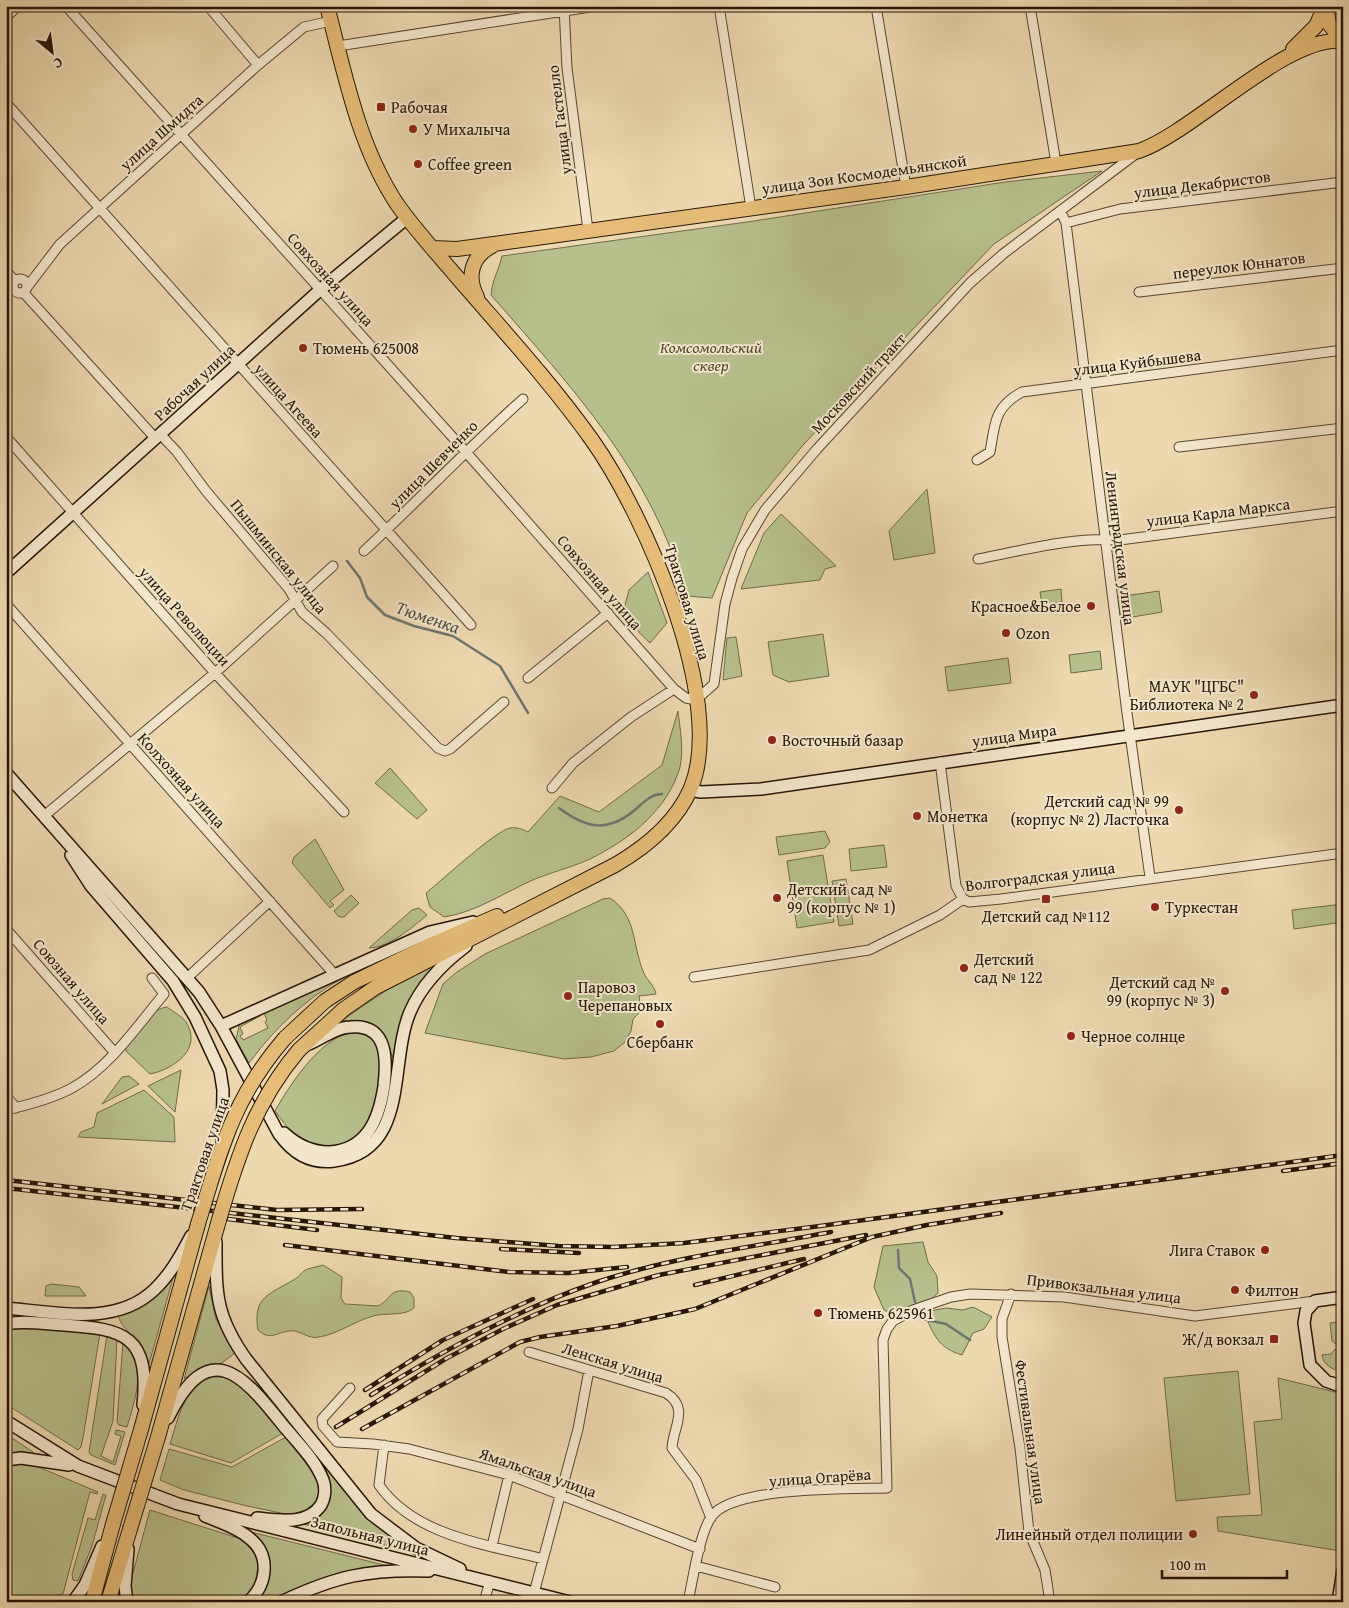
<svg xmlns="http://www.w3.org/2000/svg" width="1349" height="1608" viewBox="0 0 1349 1608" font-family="'Gentium Book Plus',serif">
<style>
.green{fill:#b7bf8c;stroke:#706a49}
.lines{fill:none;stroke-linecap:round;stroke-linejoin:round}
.stream{stroke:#6e7670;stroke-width:2.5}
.street-casing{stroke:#594630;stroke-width:11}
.secondary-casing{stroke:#281506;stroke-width:14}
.primary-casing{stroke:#281506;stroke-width:16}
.street{stroke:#f3e6cc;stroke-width:9}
.secondary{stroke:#f3e6cc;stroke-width:11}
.primary{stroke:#e6bc78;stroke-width:14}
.rail-casing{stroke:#281506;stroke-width:4.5}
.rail{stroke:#f3e6cc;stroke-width:2.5;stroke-dasharray:8;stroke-linecap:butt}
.primary-bridge-casing{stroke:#281506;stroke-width:16;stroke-linecap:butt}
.primary-bridge{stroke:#e6bc78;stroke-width:14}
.poi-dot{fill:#8f2418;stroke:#f3e6cc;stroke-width:2}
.labels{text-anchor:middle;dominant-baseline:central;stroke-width:4;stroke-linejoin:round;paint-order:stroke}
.poi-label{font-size:16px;fill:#281506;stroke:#f3e6cc;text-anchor:start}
.street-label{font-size:16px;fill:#281506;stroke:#f3e6cc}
.park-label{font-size:16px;font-style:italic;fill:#53482e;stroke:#f3e6cc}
.water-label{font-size:18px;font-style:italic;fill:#514e44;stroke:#f3e6cc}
</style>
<rect width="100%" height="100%" fill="#edd9b0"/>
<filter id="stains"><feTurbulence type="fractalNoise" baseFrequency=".004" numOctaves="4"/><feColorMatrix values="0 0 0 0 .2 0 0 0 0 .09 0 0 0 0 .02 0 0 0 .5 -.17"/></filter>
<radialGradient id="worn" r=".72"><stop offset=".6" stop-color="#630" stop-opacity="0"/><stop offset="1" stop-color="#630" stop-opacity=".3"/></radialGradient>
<!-- green -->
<path class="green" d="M1102,171l-108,73 -190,200 -57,69 -35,85 -25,-2c-36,-125 -113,-206 -196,-301 1,-15 8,-25 11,-39l252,-35 251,-39z
M927,489l8,64 -41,7 -5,-29z
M781,514l55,52 -11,3 -5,11 -79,9 23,-56z
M648,572l19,51 -17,20 -28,-27 7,-26z
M1061,589l1,13 -20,3 -2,-13z
M1159,591l3,21 -41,7 -4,-22z
M823,634l6,42 -40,6 -16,-7 -5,-33z
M736,637l6,39 -19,4 4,-42z
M1100,651l2,18 -31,4 -2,-18z
M1008,658l3,25 -63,8 -3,-24z
M678,711c2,18 6,38 2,56 -12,42 -48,70 -84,89 -19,10 -41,15 -61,23 -30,13 -58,33 -91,38l-14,-10 -4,-14c15,-12 69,-62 84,-65 7,-1 12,1 18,4l32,-36 39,16 63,-47z
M390,768l37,42 -10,9 -42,-36z
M825,831l5,11 -5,6 -46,7 -3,-18z
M315,839l29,51 -14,11 4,4 -4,3 -38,-45 2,-6z
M884,845l3,22 -36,4 -2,-22z
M823,855l11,67 -37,6 -10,-67z
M846,879l7,45 -14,2 -7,-45z
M351,895l8,8 -15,14h-5l-5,-6z
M610,898c27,18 22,46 33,73 3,9 11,13 13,23l-17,2 2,15 -8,8 -2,12 -6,11 -11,9 -23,6 -27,2 -139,-26 18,-49 14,-12 28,-18 118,-55z
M1343,904v18l-49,7 -2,-19z
M419,908l8,7c-15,13 -39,33 -58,33l43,-38z
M433,966c-20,26 -33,61 -39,93 -3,-4 -4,-10 -6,-15 -8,-21 -27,-25 -47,-23l47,-32z
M342,975l1,3c-38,21 -68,50 -94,85l-13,-24 4,-17 18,-10 2,4 -20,11 3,7 -3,2 3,4 25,-12 -3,-6 2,-2 -4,-10z
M167,1007c6,5 15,9 19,15 17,27 -12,47 -36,52l-24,-23v-5c10,-13 24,-37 41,-39z
M349,1033c10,-1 22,1 27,11 6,11 5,26 3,38 -3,29 -14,62 -48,64 -13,1 -26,-4 -36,-11 -8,-7 -14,-16 -20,-24 14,-25 44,-71 74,-78z
M181,1070l-6,42 -27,-26z
M129,1076l10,8 -37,20 20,-27z
M144,1090l30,27 1,25 -97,-5 3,-5 13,-5 3,-14z
M923,1242l5,20 9,14 1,17 -7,6 -37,16 -10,-5 -10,-23 9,-41z
M323,1265l19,12 -1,21 4,6 33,2c14,-7 11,-19 32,-14l4,6v10c-11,9 -27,4 -41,8 -18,5 -35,18 -54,21 -11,3 -19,-8 -30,-6 -14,2 -19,10 -31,-1 -6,-34 13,-36 37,-51 4,-2 6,-6 9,-8 4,-3 13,-4 19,-6z
M173,1278l-24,86c-7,-25 -23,-28 -31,-48l35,-17z
M51,1284l28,3 7,9h-41l1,-10z
M209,1286l7,33 19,34 -16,12 -20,4 -15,10z
M973,1307l19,10 -8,12 -11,4 -11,22c-24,-7 -29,-21 -38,-43l22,-4 17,2z
M1340,1322l3,3v24l-11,-8 -2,-18z
M22,1328l78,5 -17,105 -2,9 -3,3 -72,-46v-74z
M107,1335l10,4 -4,82 -12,35 12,6 8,-26 -6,-2 1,-4 9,2 -10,33 -24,-10 -2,-3z
M123,1342c25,22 12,58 4,85l-8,-2 -2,-3z
M1335,1349l8,7v16c-10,-2 -20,-7 -21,-17l9,-1z
M1238,1371l12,123 -74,7 -12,-123z
M213,1377c32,-3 52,35 70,56l-52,30 -61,-19c8,-24 14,-61 43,-67z
M1278,1378l57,14 8,6v140l-3,13 -122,-20 -1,-14 45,-2 -8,-93 28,-3z
M6,1434l27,18 1,1 -28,1z
M286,1437l31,41 3,12 -2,10 -14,14 -14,1 -43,-9 -63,-16 -24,-10 9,-31 63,18z
M305,1441l58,72 52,40 -112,-29c16,-5 27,-17 27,-34l-27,-48z
M21,1463l15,3 62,26 -1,2 -7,-2 -27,102 -5,1 2,7 -54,-1v-135z
M103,1494l3,1 -14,51 -14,35 -5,-1 -1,-6 16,-56 7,2z
M150,1510l91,29c24,17 23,46 -1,63h-109l-1,-18z
M251,1532l133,33 2,1 -47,7 -68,29h-15c26,-30 5,-41 -5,-70z"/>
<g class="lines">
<!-- stream -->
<path class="stream" d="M347,561l13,17 7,19 18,18 29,11 39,10 47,30 28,47
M559,808c28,21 49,25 77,1 8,-7 15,-15 26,-15
M898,1250l1,18 11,11 5,23
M918,1316l4,3 24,5 24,16"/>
<!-- street casing -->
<g class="street-casing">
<path id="street" d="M66,6l399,445 209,238 12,9 10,2 18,-16 11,-80 7,-26 10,-29 23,-39 52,-61 153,-166 33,-29 134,-101
M208,6l50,59
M719,6l32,202
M876,6l30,181
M1030,6l26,157
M564,7l3,61 21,162
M6,17l12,-11
M338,46l259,-40
M6,103l465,522
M1061,212l5,11 61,490 23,164
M1066,223l54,-14 223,-27
M6,271l9,10
M13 286a7 7 0 1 1 14 0a7 7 0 1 1-14 0Z
M28,286l32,-42 198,-179 46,-38 27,-6
M23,292l133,147
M1139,292l204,-24
M161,435l16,17 29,39 83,98 13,23 24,21 112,115 7,3 5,-2 54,-47
M6,437l209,236 129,139
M1179,447l164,-19
M977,460l13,-8c5,-28 4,-45 32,-60l321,-42
M364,551c54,-50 104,-103 159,-152
M978,559c47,-9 94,-22 142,-19l223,-29
M6,604l329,371
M528,678l80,-65
M940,762l16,124 7,13
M552,788l21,-25 58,-46 43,-28
M44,816l171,-143 118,-107
M963,899l6,3 32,-3 342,-46
M6,929l109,124
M694,977l175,-27 71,-35 23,-16
M187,978l83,-77
M6,1096l10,12
M6,1110c22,-5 46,-11 66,-22 38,-21 65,-62 92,-94l-12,-16
M1011,1294l-9,25v18l18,111 9,84 16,38 5,32
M529,1352l137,41c24,15 7,34 6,55l24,32 15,38
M350,1388l-28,31 1,7 14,16 36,2 36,5 100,26 191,74
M384,1445l-5,40c35,51 110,60 164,74
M492,1546l17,-71
M696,1566l79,21
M534,1593l44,-164 11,-59
M484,1602l6,-21
M688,1602c5,-23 11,-66 23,-85 21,-31 140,-28 176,-29l-4,-148 4,-11 6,-8 20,-11 38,-13 19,-3 94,3 131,19 120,-15"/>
</g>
<!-- secondary casing -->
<g class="secondary-casing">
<path id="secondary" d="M6,573l315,-284 86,-71
M6,773l193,219 22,34 58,108c14,19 30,30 55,27 77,-10 54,-97 76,-149 12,-28 32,-48 56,-66
M690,790l11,2 60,-3 582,-84
M71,855l20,31 82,95 22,36 25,54 3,19 -1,53
M221,1026l209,-94 43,-10
M284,1133c13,12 27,19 45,19 38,-2 50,-33 55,-66 3,-26 4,-62 -33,-59 -14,0 -29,11 -42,17
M216,1242c0,51 -1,73 30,117l125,155 45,34 44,21
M1343,1297l-28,4 -9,10 -2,12 6,42 16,16 17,6
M6,1308c49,4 109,19 148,-18 16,-15 27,-35 37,-54
M6,1324c19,-4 39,0 58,1 61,4 86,11 79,80
M168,1418c40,-81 73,-46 114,6 14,17 33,35 41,56 3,8 2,18 -2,25 -14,21 -43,15 -64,13
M6,1421l72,45 100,38 392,98
M6,1460l15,-2 48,7
M205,1516c14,6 31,11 43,21 23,17 20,47 0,65
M73,1602l12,-17 17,-39
M127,1602l-2,-16 3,-37
M281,1602c55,-26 87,-33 148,-31
M1338,1602l5,-32"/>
</g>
<!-- primary casing -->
<g class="primary-casing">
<path id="primary" d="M1326,6l3,18 14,17
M1293,49l23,-23 9,-20
M433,248l24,1 22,-3 427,-59 233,-36c56,-20 149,-117 204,-110
M477,297c-11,-21 -5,-41 15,-51
M285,1038l40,-37 29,-19 70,-34 73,-32
M299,1050l45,-41 32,-22 239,-122c31,-18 61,-42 76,-77 36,-88 -47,-275 -99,-348 -42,-59 -93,-114 -141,-170 -18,-21 -38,-43 -54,-66 -39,-59 -52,-130 -70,-198
M140,1433l58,-209
M158,1437l61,-217
M92,1602l21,-78
M108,1602l22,-73"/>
</g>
<!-- street -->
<use href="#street" class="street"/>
<!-- secondary -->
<use href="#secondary" class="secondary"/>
<!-- primary -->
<use href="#primary" class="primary"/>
<!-- rail casing -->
<g class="rail-casing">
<path id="rail" d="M1283,1171l60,-8
M6,1180l271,30 85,-1
M6,1188l450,50 102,8 55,1 71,-4 136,-17 523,-71
M228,1219l89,11
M285,1245l224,27 59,1 59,-6
M501,1249l78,4
M695,1285l109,-26
M365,1390l78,-50 90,-41
M371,1395c72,-44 145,-85 226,-113 75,-25 156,-35 234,-50
M336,1427l111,-69 58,-30 52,-23 102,-30 207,-40
M362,1429l158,-87 20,-5 77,-11 78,-17 177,-72 55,-12 74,-12"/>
</g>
<!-- rail -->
<use href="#rail" class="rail"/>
<!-- primary-bridge casing -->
<g class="primary-bridge-casing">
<path id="primary-bridge" d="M219,1220c19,-65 36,-118 80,-170
M198,1224c23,-75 35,-126 87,-186
M113,1524l27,-91
M130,1529l28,-92"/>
</g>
<!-- primary-bridge -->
<use href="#primary-bridge" class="primary-bridge"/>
</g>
<!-- markers -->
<g class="poi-dot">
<rect x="376" y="102" width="10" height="10" rx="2.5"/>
<circle cx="413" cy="129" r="5"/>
<circle cx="418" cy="164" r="5"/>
<circle cx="303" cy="348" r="5"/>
<circle cx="1091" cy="606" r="5"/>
<circle cx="1006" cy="633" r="5"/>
<circle cx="1254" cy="695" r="5"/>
<circle cx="772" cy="740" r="5"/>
<circle cx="1179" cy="810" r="5"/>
<circle cx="917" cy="816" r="5"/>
<circle cx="777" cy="898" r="5"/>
<rect x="1041" y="894" width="10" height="10" rx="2.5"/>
<circle cx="1155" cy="907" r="5"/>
<circle cx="964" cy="968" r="5"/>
<circle cx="1225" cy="991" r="5"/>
<circle cx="568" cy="996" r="5"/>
<circle cx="660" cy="1024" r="5"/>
<circle cx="1071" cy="1036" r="5"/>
<circle cx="1265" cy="1250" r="5"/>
<circle cx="1235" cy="1290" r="5"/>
<circle cx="818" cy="1313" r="5"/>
<rect x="1269" y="1334" width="10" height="10" rx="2.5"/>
<circle cx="1193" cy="1534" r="5"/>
</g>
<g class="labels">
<!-- poi labels -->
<g class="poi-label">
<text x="391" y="107">Рабочая</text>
<text x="423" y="129">У Михалыча</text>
<text x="428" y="164">Coffee green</text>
<text x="313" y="348">Тюмень 625008</text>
<text x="1081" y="606" text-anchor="end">Красное&amp;Белое</text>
<text x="1016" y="633">Ozon</text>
<text x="1244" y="686" text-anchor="end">МАУК "ЦГБС"<tspan x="1244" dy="18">Библиотека № 2</tspan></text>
<text x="782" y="740">Восточный базар</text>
<text x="1169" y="801" text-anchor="end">Детский сад № 99<tspan x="1169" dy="18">(корпус № 2) Ласточка</tspan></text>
<text x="927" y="816">Монетка</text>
<text x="787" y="889">Детский сад №<tspan x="787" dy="18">99 (корпус № 1)</tspan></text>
<text x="1165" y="907">Туркестан</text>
<text x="1046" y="916" text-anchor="middle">Детский сад №112</text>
<text x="974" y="959">Детский<tspan x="974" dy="18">сад № 122</tspan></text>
<text x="1215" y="982" text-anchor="end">Детский сад №<tspan x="1215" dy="18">99 (корпус № 3)</tspan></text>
<text x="578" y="987">Паровоз<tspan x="578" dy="18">Черепановых</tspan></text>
<text x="1081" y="1036">Черное солнце</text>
<text x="660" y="1042" text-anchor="middle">Сбербанк</text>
<text x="1255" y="1250" text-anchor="end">Лига Ставок</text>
<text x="1245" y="1290">Филтон</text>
<text x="828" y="1313">Тюмень 625961</text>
<text x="1264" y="1339" text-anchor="end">Ж/д вокзал</text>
<text x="1183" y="1534" text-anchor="end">Линейный отдел полиции</text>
</g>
<!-- street labels -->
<g class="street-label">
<text transform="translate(559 120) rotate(-97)">улица Гастелло</text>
<text transform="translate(161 132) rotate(-42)">улица Шмидта</text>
<text transform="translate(864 174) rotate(-8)">улица Зои Космодемьянской</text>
<text transform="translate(1202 184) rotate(-7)">улица Декабристов</text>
<text transform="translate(1239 265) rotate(-7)">переулок Юннатов</text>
<text transform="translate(331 279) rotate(48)">Совхозная улица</text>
<text transform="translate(1137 362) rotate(-7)">улица Куйбышева</text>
<text transform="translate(194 382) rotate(-43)">Рабочая улица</text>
<text transform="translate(858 383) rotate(-47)">Московский тракт</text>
<text transform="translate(289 400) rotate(48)">улица Агеева</text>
<text transform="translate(433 464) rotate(-45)">улица Шевченко</text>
<text transform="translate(1218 512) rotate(-7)">улица Карла Маркса</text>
<text transform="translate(1121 548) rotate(83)">Ленинградская улица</text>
<text transform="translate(279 556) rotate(51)">Пышминская улица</text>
<text transform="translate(600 582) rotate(49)">Совхозная улица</text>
<text transform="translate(688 602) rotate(73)">Трактовая улица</text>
<text transform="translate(185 616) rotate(48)">улица Революции</text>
<text transform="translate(1014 735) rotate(-8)">улица Мира</text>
<text transform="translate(182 780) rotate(48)">Колхозная улица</text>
<text transform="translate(1040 876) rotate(-7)">Волгоградская улица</text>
<text transform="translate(72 981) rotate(49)">Союзная улица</text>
<text transform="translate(204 1154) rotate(-71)">Трактовая улица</text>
<text transform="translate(1104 1288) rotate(7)">Привокзальная улица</text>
<text transform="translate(613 1362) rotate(17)">Ленская улица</text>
<text transform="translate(1031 1432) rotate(82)">Фестивальная улица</text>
<text transform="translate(538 1472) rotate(19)">Ямальская улица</text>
<text transform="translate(820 1477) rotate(-4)">улица Огарёва</text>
<text transform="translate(370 1535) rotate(14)">Запольная улица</text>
</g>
<!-- park labels -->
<g class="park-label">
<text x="711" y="347">Комсомольский<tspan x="711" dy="18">сквер</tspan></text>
</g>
<!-- water labels -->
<g class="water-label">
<text transform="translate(428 617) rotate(19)">Тюменка</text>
</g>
</g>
<!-- margin -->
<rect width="1349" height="1608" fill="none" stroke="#edd9b0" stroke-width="25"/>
<rect x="8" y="8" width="1334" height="1593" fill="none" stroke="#281506" stroke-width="2.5"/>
<rect x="12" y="12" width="1324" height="1583" fill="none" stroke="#281506"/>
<!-- north arrow -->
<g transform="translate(52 52) rotate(151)" stroke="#f3e6cc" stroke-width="4" paint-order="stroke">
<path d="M0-4L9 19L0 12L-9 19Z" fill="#281506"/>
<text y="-8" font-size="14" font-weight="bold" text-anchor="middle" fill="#281506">С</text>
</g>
<!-- scale -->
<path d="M1162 1570v8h125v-8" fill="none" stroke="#281506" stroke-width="2.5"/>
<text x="1169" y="1570" font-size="15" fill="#281506" stroke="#f3e6cc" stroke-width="4" paint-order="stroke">100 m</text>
<rect width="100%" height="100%" filter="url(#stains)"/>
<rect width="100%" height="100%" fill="url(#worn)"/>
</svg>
